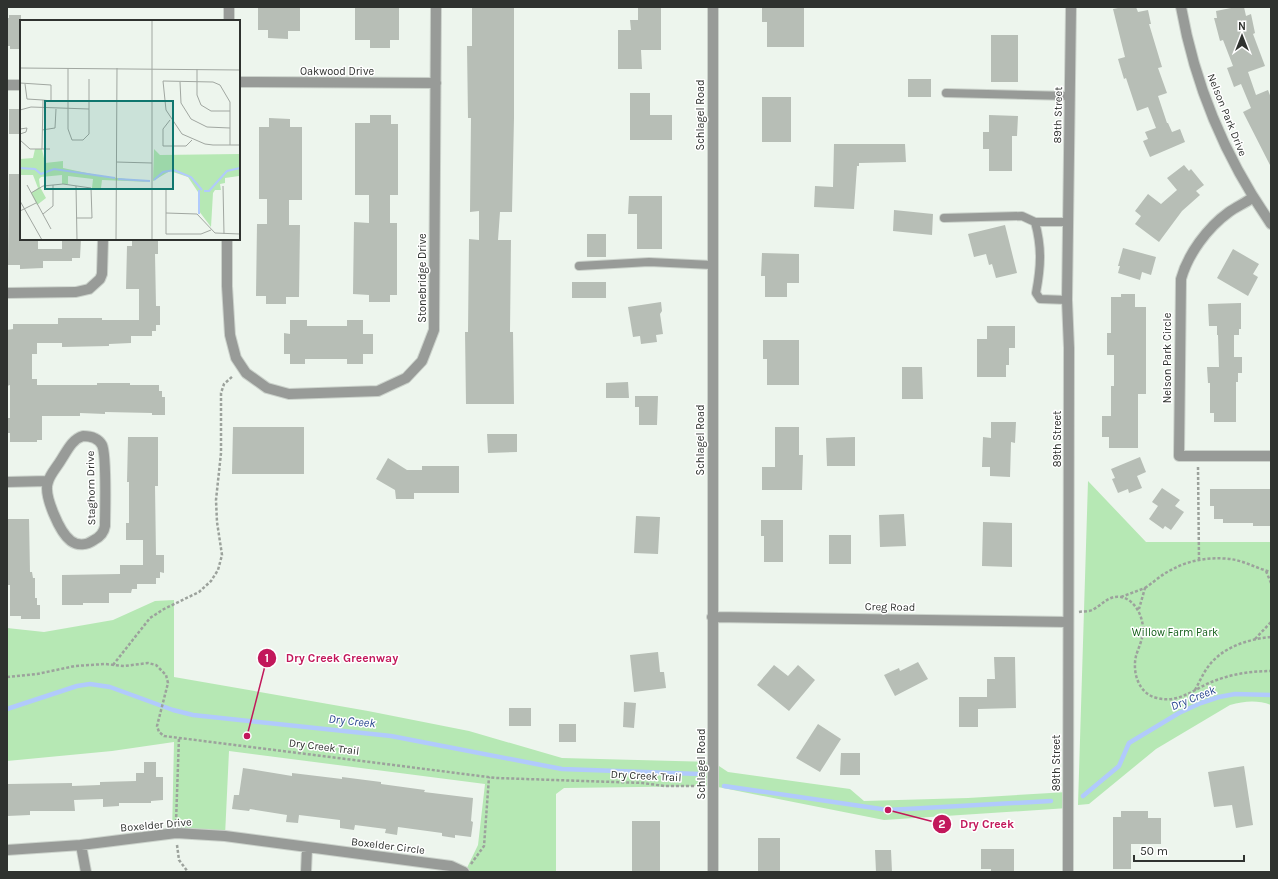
<svg xmlns="http://www.w3.org/2000/svg" width="1278" height="879" viewBox="0 0 1278 879" font-family="Karla,sans-serif">
<style>
.green{fill:#b6e8b4}
.lines{fill:none;stroke-linecap:round;stroke-linejoin:round}
.stream{stroke:#b1cafc;stroke-width:4.5}
.building{fill:#b7beb6}
.service-casing{stroke:#cbd2cb;stroke-width:10}
.minor-casing{stroke:#cbd2cb;stroke-width:12}
.path{stroke:#9ca29c;stroke-width:2.5;stroke-dasharray:3 2;stroke-linecap:butt}
.service{stroke:#989b98;stroke-width:8}
.minor{stroke:#989b98;stroke-width:10}
.labels{text-anchor:middle;dominant-baseline:central;stroke-width:3;stroke-linejoin:round;paint-order:stroke}
.street-label{font-size:11px;fill:#2f322f;stroke:#fff}
.park-label{font-size:11px;fill:#125e18;stroke:#fff}
.water-label{font-size:12px;font-style:italic;fill:#27468e;stroke:#fff}
.inset-river{fill:none;stroke:#b1cafc;stroke-width:2}
.inset-road{fill:none;stroke:#a1a7a1;stroke-width:1}
.view{fill:#0f766e;fill-opacity:0.15;stroke:#0f766e;stroke-width:2}
.inset-edge{fill:none;stroke:#2f322f;stroke-width:2}
.leader{fill:none;stroke:#c2185b;stroke-width:1.5}
.callout-dot{fill:#c2185b;stroke:#fff;stroke-width:1.5}
.mark-label{font-size:12px;text-anchor:middle;font-weight:bold;fill:#fff}
.callout-label{font-size:12px;text-anchor:middle;font-weight:bold;fill:#c2185b;stroke:#fff;stroke-width:3;stroke-linejoin:round;paint-order:stroke}
</style>
<rect width="100%" height="100%" fill="#edf5ed"/>
<!-- green -->
<path class="green" d="M1088,481l58,61h125v163c-14,-5 -26,-4 -41,0l-74,44 -67,55 -11,1z
M174,600v77l194,34 101,20 93,27 151,4 15,10 122,17 14,12 104,-3 100,-6v16l-184,12 -171,-34 -149,2 -8,6v78h-91l13,-27 7,-61 -256,-33 -4,85 -53,-2 2,-92 -62,9 -105,10v-133l37,4 69,-12 42,-19z"/>
<g class="lines">
<!-- stream -->
<path class="stream" d="M7,709l70,-23 13,-2 20,3 63,23 20,5 198,21 171,33 138,5
M724,786l164,24 163,-9
M1083,796l36,-30 10,-23 50,-30 22,-10 18,-6 16,-3 36,1"/>
</g>
<!-- building -->
<path class="building" d="M258,7h42v24h-12v8l-20,-1v-8h-10z
M355,7h44v33h-9v8h-20v-8h-15z
M472,7h42v111l-2,94h-12l-2,28h13l-1,92h3l1,72h-48l-1,-72h3l1,-93 10,1v-29l-9,1 1,-94h-3l-1,-72h5z
M638,7h23v43h-20l1,19h-24v-39h13l-1,-10h8z
M762,7h42v40h-37v-25h-5z
M1123,7h13l2,5 10,-2 3,14h-2l13,43 -4,1 9,25 -9,3 9,27h1l4,9 8,-3 5,13 -35,15 -7,-16 5,-2 -3,-7 11,-4 -8,-21 -11,4 -11,-33 -2,1 -6,-20 7,-2 -12,-48z
M1236,7h8l2,9 5,-2 4,19 -2,1 12,32 -17,6 8,23 12,-5 3,8v69l-28,-55 8,-4 -10,-24 -7,3 -7,-19 6,-2 -10,-26 -3,1 -6,-23h3l-1,-7z
M9,15h12v34h-11v-3h-3v-28h2z
M991,35h27v47h-27z
M908,79h23v18h-23z
M630,93h20v22h22v25h-42z
M762,97h29v45h-29z
M9,109h12v25h-12z
M370,115h21v9h7v71h-8v28h7v72h-7v7h-21v-7l-16,-1 1,-72 15,1v-28h-14v-72h15z
M989,115l29,1 -1,20h-5v35h-23v-22h-6v-17h6z
M269,118l21,1v8h12v73h-13v25h11l-1,72h-13v7h-20v-8h-10l1,-72h10v-25h-8v-72h10z
M834,144h71l1,18 -47,1v3h-2l-3,43 -40,-2 1,-21 18,1z
M1184,165l5,6 2,-2 13,16 -8,6 4,4 -18,16 -23,31 -24,-18 6,-8 -6,-5 13,-17 13,10 16,-14 -10,-12z
M9,174h12v65h17v10h24v-10h19l-1,19h-8v3h-29v7l-23,1v-4h-12z
M629,196h33v53h-25v-35h-9z
M894,210l39,4 -1,21 -39,-4z
M1005,225l12,48 -21,5 -4,-14 -3,1 -3,-11 -12,3 -6,-23z
M587,234h19v23h-19z
M132,240h26v14h-3l1,52h4v19h-4v6h-4v5h-21v7l-22,1v2l-47,1v-4h-25v11h-5v25h5v6h60v-2h33v2h29v6h3v6h3v18h-13v-2l-47,-1v2l-25,-1v3h-38v24h-5v2h-27v-9h-3v-15h3v-33l-3,1v-56l6,-1v-5h45v-6h44v2h37v-31h-13l1,-43h5z
M1123,248l33,9 -5,18 -9,-3 -2,8 -22,-7 2,-7h-2z
M1233,249l26,15 -6,10 5,3 -10,19 -31,-18z
M762,253l37,1v29h-12v14h-22v-21h-4z
M572,282h34v16h-34z
M1121,294h14v13h11v87h-8v54h-29v-11h-7v-21h9v-30h3v-31h-7v-22h4v-36h10z
M661,302l1,9 -2,3 3,20 -7,1 1,7 -16,2 -1,-8 -7,1 -5,-30z
M1241,303v26h-2v6h-5v22h8v16h-4v9h-2v40h-22v-9h-4v-30h-2l-1,-16h12l-1,-32h-1v-9h-8l-1,-22z
M290,320h17v6h40v-6h16v14h10v20h-10v10h-16v-5h-42v5h-15v-10h-6v-21l6,1z
M987,326h28v22h-6v17h-3v12h-29v-38h10z
M763,340h36v45h-32v-26h-4z
M902,367h20l1,32h-21z
M628,382l1,16h-23v-15z
M635,396h23l-1,29h-18v-18h-4z
M991,422h25l-1,21 -4,-1 -1,35 -20,-1v-9h-8l1,-30 8,1z
M233,427h71v47h-72z
M775,427h24v28h4l-1,35h-40v-23h13z
M487,434h30v18l-29,1z
M128,437h30v49h-3l1,69h8v18l-4,-1v6h-4v6h-19v5h-5l-1,4h-22v10h-26v2h-21v-30l58,-1v-9h23v-25h-17v-17h3v-41h-2z
M855,437v29h-28l-1,-28z
M1140,457l6,15 -9,4 5,12 -13,5 -1,-4 -10,4 -6,-14 3,-1 -4,-9z
M388,458l19,12h15v-4h37v27h-45v6h-18l-1,-9 -19,-11z
M1162,488l18,12 -5,6 9,6 -13,18 -6,-4 -2,3 -14,-10 9,-13 -6,-4z
M1210,489h61v37h-18v-3h-30v-4h-9v-13h-4z
M904,514l2,32 -26,1 -1,-32z
M636,516l24,1 -2,37 -24,-1z
M7,519h22l1,53h2l1,6h2v20h2v7h3v14h-19v-3h-11v-31h-3z
M761,520h22v42h-19v-26h-3z
M983,522l29,1v44l-30,-1z
M829,535h22v29h-22z
M658,652l2,20h4l2,16 -32,4 -4,-37z
M994,657h21l1,51 -38,1v18h-19v-30h28v-18h8z
M918,662l10,17 -33,17 -11,-21 15,-7 1,3z
M774,665l14,11 10,-11 17,15 -26,31 -32,-26z
M624,702l12,1 -2,25 -11,-1z
M509,708h22v18h-22z
M559,724h17v18h-17z
M818,724l23,15 -21,33 -24,-14z
M841,753h19v22h-20z
M144,762h12v15h7v23l-12,1v2h-32v3l-16,1v-8l-29,1 1,11h-45v4l-23,1v-32l65,-1v3l28,-1v-3l36,-1v-8h8z
M1244,766l9,59 -17,3 -4,-23 -18,2 -6,-35z
M243,768l49,8v-3l50,6v-2l39,5v2l44,6 -1,2 49,6 -2,23 2,1 -2,15 -16,-2v3l-13,-2v-3l-44,-6 -1,8 -12,-2 1,-4 -31,-4 -1,5 -14,-2v-8l-41,-5 -1,8 -12,-1 1,-7 -37,-6 -1,2 -17,-2 2,-14h5z
M1121,811h27v7h13v26h-30v25h-18v-52h8z
M632,821h28v50h-28z
M758,838h22v34h-22z
M981,849h33v23h-23v-3h-10z
M875,850h16l1,22h-16z"/>
<g class="lines">
<!-- service casing -->
<g class="service-casing">
<path id="service" d="M946,93l124,3
M944,218l78,-2 13,6c7,26 6,44 1,71l4,6 27,1
M1035,222h33
M579,266l70,-4 63,3"/>
</g>
<!-- minor casing -->
<g class="minor-casing">
<path id="minor" d="M229,7v14
M1181,7c14,79 45,152 90,217
M239,82l197,1
M7,85h14
M1252,198c-7,5 -16,9 -23,14 -22,16 -41,42 -48,67l-2,177h92
M227,239v47l3,49 6,23 10,15 21,15 22,6 89,-3 28,-13 16,-17 12,-31 2,-323
M7,293l69,-1 13,-3 11,-10 2,-5 1,-35
M83,436c7,0 15,2 19,9 5,10 3,66 3,81 -1,6 -5,11 -11,14 -7,5 -16,6 -23,1 -11,-8 -28,-46 -23,-59 2,-8 9,-15 13,-22 6,-9 11,-21 22,-24z
M7,482l41,-1
M712,617l356,5
M81,845l5,27
M7,850l74,-5 95,-12 49,3 226,30 13,6
M306,872l1,-24
M713,872v-865
M1068,872l1,-524 -2,-48 4,-293"/>
</g>
<!-- path -->
<path class="path" d="M1198,467l1,94
M1266,571l5,12
M1145,588c9,-6 17,-14 28,-19 18,-10 43,-13 63,-9 12,3 23,9 35,12
M1121,597l24,-9 -6,21
M1079,612c5,-1 11,0 15,-3 9,-5 15,-14 27,-12 15,3 23,21 22,36 -1,8 -5,16 -7,23 -4,17 3,38 21,42 22,6 38,-10 57,-17 18,-7 38,-10 57,-10
M1255,639l16,-17
M113,665l37,-47 14,-9 35,-17 12,-11 7,-11 4,-15 -5,-33 -1,-22 5,-47v-60l3,-9 9,-8
M7,677l30,-3 38,-8 30,-2 19,2 24,-3 8,2 10,10 2,8 -11,43 2,6 5,4 332,42 147,5 21,3h38
M1195,690c5,-9 9,-19 16,-27 15,-17 38,-24 60,-26
M176,822l3,-85
M177,845l2,15 9,12
M471,864l13,-18 5,-69"/>
<!-- service -->
<use href="#service" class="service"/>
<!-- minor -->
<use href="#minor" class="minor"/>
</g>
<g class="labels">
<!-- street labels -->
<g class="street-label">
<text x="337" y="71">Oakwood Drive</text>
<text transform="translate(700 115) rotate(-90)">Schlagel Road</text>
<text transform="translate(1058 115) rotate(-89)">89th Street</text>
<text transform="translate(1227 115) rotate(68)">Nelson Park Drive</text>
<text transform="translate(422 278) rotate(-90)">Stonebridge Drive</text>
<text transform="translate(1167 358) rotate(-90)">Nelson Park Circle</text>
<text transform="translate(1057 439) rotate(-90)">89th Street</text>
<text transform="translate(700 440) rotate(-90)">Schlagel Road</text>
<text transform="translate(91 488) rotate(-91)">Staghorn Drive</text>
<text transform="translate(890 607) rotate(1)">Creg Road</text>
<text transform="translate(324 747) rotate(7)">Dry Creek Trail</text>
<text transform="translate(1056 763) rotate(-90)">89th Street</text>
<text transform="translate(701 764) rotate(-90)">Schlagel Road</text>
<text transform="translate(646 776) rotate(3)">Dry Creek Trail</text>
<text transform="translate(156 825) rotate(-5)">Boxelder Drive</text>
<text transform="translate(388 846) rotate(7)">Boxelder Circle</text>
</g>
<!-- park labels -->
<g class="park-label">
<text x="1175" y="632">Willow Farm Park</text>
</g>
<!-- water labels -->
<g class="water-label">
<text transform="translate(1193 698) rotate(-22)">Dry Creek</text>
<text transform="translate(352 721) rotate(6)">Dry Creek</text>
</g>
</g>
<!-- overview -->
<g transform="translate(20 20)">
<rect width="220" height="220" fill="#edf5ed"/>
<path d="M15,129h7l3,14 18,-2v7l38,8 51,6 -50,-2 -1,8h-9l1,-9 -25,-3v8h-6v-9l-21,2 -2,2 1,8 6,11 -9,7 -6,-12 7,-5 -5,-13h-13v-16l13,-1zM134,129l6,6 79,-1v22l-14,2v5l-5,1 1,6h-6l-2,3 -2,34 -12,-16 -1,-19 -10,-15 -18,-6 -17,10z" fill="#b6e8b4"/>
<path class="inset-river" d="M0,148l15,1 6,5 13,-5 61,9M98,159l32,2M134,160l9,-8 11,-2 17,7 11,13M179,170v24M184,171h5l18,-20 13,-3"/>
<path class="inset-road" d="M0,48l220,2M48,48v61l4,11h11l6,-6v-55M132,49v-49M177,49v26l4,10 10,6h19M160,62l1,21 10,16 16,8 23,1M0,63l31,2v16l-8,-1 -1,49M5,64l2,15 16,1M0,90l11,-3 58,2M150,100l-7,9v17h23l6,-6M0,109l7,-1 -1,4 -6,2M22,110l13,-2 1,-19M0,120l10,9h20M210,125v-43l-10,-17 -7,-3 -50,-1 3,29 16,24 23,10 8,1h27M96,142l36,1M7,165l24,44M56,166l1,54M203,166l1,48M146,169v45h35l10,-4M11,173l12,-7 20,-2 28,4 1,30h-16M0,181l22,39M0,191l16,-8M146,193l31,1 18,19 25,1M23,194l10,-8v-21M96,220l1,-172M132,220v-171"/>
<path class="view" d="M25,81h128v88h-128z"/>
<rect width="220" height="220" class="inset-edge"/>
</g>
<!-- callouts -->
<path class="leader" d="M247 736L267 658M888 810L942 824"/>
<g class="callout-dot">
<circle cx="247" cy="736" r="4"/>
<circle cx="888" cy="810" r="4"/>
<circle cx="267" cy="658" r="10"/>
<circle cx="942" cy="824" r="10"/>
</g>
<g class="mark-label">
<text x="267" y="662">1</text>
<text x="942" y="828">2</text>
</g>
<g class="callout-label">
<text x="342" y="662">Dry Creek Greenway</text>
<text x="987" y="828">Dry Creek</text>
</g>
<!-- border -->
<rect width="1278" height="879" fill="none" stroke="#2f322f" stroke-width="16"/>
<!-- north arrow -->
<g transform="translate(1242 36)" stroke="#ffffff" stroke-width="3" paint-order="stroke">
<path d="M0-3L7 15L0 10L-7 15Z" fill="#2f322f"/>
<text y="-6" font-size="11" font-weight="bold" text-anchor="middle" fill="#2f322f">N</text>
</g>
<!-- scale -->
<path d="M1134 855v6h110v-6" fill="none" stroke="#2f322f" stroke-width="2"/>
<text x="1140" y="855" font-size="12" fill="#2f322f" stroke="#ffffff" stroke-width="3" paint-order="stroke">50 m</text>
</svg>
